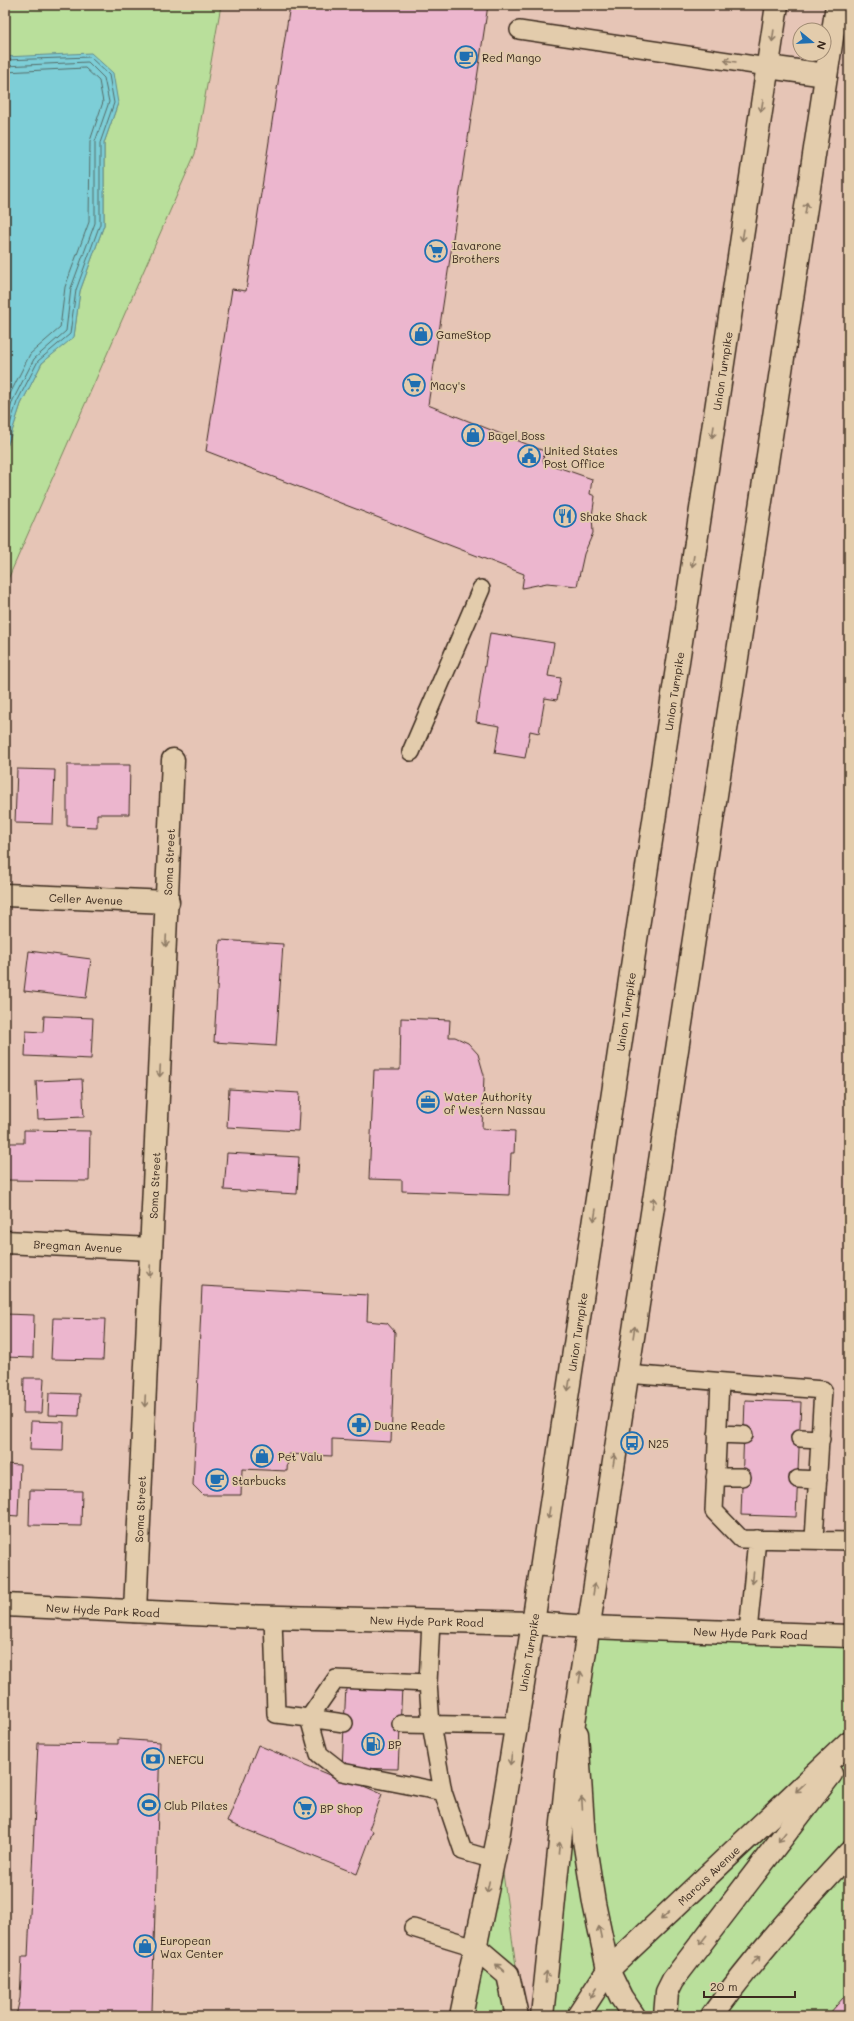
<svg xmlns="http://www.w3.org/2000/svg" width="854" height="2021" viewBox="0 0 854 2021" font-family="Mali,sans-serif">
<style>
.green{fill:#b9df9b;stroke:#7a845c}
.water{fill:#7dced7;stroke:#638c8d}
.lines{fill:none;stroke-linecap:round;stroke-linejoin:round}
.shore{stroke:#556c68;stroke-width:1}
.building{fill:#ecb6ce;stroke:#3b2a1e}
.lane-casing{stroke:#3b2a1e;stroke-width:20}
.street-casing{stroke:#3b2a1e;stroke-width:25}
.secondary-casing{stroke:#3b2a1e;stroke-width:25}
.primary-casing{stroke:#3b2a1e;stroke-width:25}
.lane{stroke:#e3ccac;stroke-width:17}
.street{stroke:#e3ccac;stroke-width:22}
.secondary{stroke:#e3ccac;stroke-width:22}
.primary{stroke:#e3ccac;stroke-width:22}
.oneway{stroke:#8f7b65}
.labels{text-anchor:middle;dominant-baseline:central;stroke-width:3.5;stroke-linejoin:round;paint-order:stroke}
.poi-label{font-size:11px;fill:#3b2a1e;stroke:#e3ccac;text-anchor:start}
.street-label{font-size:11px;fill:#3b2a1e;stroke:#e3ccac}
</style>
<rect width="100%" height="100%" fill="#e6c5b6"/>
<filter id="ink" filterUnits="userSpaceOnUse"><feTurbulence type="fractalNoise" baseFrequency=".025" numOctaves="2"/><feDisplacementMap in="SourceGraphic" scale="8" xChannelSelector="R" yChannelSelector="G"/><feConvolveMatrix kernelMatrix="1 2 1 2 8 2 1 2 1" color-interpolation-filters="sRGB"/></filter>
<g filter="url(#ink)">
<!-- green -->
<path class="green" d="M5,5h216l-26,149 -190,432v-133l16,-49 21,-41 32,-27 6,-45 24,-66v-82l14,-40 -109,-47 -4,1z
M588,1627l261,9v380h-308z
M498,1838l25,178h-62z"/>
<!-- water -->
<path class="water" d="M91,53l22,20 5,30 -14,40v82l-24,66 -6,46 -32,26 -21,41 -16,49v-396z"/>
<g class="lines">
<!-- shore -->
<path class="shore" d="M5,60l85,-3 19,18 5,28 -14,40v81l-24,66 -6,44 -32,27 -21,41 -12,38
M5,66l83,-4 16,16 5,24 -14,40v81l-24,65 -5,43 -32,28 -21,41 -8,24
M5,72l80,-4 14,13 4,21 -13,39 -1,81 -24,65 -5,41 -30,26 -25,50"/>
</g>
<!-- building -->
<path class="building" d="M290,5h198l-60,400 116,46 -1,11 49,17 -2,15 5,2 -3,20 1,17 -9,21 -7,32 -30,-3 -25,5 2,-14 -318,-123 26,-162 14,2z
M490,633l64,10 -6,33 13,2 -4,22 -12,-2 -6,35 -9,-2 -5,27 -30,-5 5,-27 -24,-4z
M67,765h63l-1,49h-32v13l-30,-1z
M17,769l38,1 -2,54 -38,-1z
M220,940l63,4 -7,102 -62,-4z
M29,951l62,8 -5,39 -62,-7z
M44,1016l49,2 -2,41 -66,-3 1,-25 17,1z
M401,1018l49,2 -1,17h6l13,6 10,11 6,21 -2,54 33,2 -1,22h-3l-2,42 -107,-4v-11l-33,-1 5,-109h26z
M82,1079l2,38 -46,2 -2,-38z
M229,1089l71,4 -2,38 -71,-4z
M24,1130l66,1 -1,50 -84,-1v-37h19z
M227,1153l72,4 -2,37 -73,-4z
M202,1286l166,9 -1,26 20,2 8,9 -4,110 -59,-3v17l-44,-2 -1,17 -45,-2 -1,26h-38l-10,-10z
M5,1314l29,1 -1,43 -28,-1z
M53,1318l52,1 -2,41 -52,-1z
M24,1378h20l-2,35h-19z
M49,1393l31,1 -1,22 -31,-1z
M745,1400l56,2 -5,115 -55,-2z
M31,1421l33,1 -1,29 -33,-1z
M5,1464l15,1 -2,51 -13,-1z
M30,1490l52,1 -1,35 -52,-1z
M346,1686l56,1 -4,82 -56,-1z
M118,1739l42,3 -8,269 28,5h-164l4,-18 2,-41h6l10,-214 80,1z
M258,1745l76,32 2,-3 46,20 -13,35 4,2 -16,43 -130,-52z
M849,1991v25h-17l-2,-3z"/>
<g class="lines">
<!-- lane casing -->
<g class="lane-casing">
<path id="lane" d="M519,30l249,37
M411,752l70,-163
M627,1374l196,16 -9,149
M720,1382l-6,129 27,28 108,2
M717,1434l27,1
M800,1438l21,1
M715,1477h27
M798,1479l20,1
M273,1617l3,97 33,4 10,36 23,18 101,20
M431,1621l-3,62 3,41 12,68 20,59 31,9
M748,1632l9,-93
M344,1723l-35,-5 27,-39 92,4
M401,1724l115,2
M413,1928l62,19"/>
</g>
<!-- street casing -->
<g class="street-casing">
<g id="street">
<path d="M768,67l58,8"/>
<path id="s1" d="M5,895l163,7"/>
<path id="s2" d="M5,1242l146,7"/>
<path id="s3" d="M135,1611l38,-851"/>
</g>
</g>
<!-- secondary casing -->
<g class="secondary-casing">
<g id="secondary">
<path d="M577,1734l7,106 10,63 14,67 13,27 13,19"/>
<path id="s4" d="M578,2016l30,-46 241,-228"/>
<path d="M665,2016l2,-24 6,-12 158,-206"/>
<path d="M712,2016c41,-58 89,-111 137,-163"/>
</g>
</g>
<!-- primary casing -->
<g class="primary-casing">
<g id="primary">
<path id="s5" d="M5,1605l228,11 300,7 55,4 261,9"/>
<path d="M475,1947l33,28 9,41"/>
<path id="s6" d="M461,2016l37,-178 35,-215 244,-1618"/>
<path d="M542,2016l27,-261 268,-1750"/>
</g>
</g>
<!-- lane -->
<use href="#lane" class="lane"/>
<!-- street -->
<use href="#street" class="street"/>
<!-- secondary -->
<use href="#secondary" class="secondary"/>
<!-- primary -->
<use href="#primary" class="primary"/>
</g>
<!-- one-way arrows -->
<defs><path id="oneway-shaft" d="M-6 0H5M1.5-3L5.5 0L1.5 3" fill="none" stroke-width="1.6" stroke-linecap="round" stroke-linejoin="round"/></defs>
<g class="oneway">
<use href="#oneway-shaft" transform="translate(773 36) rotate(98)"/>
<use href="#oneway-shaft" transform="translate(730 61) rotate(-171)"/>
<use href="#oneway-shaft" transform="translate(762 106) rotate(99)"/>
<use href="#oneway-shaft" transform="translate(806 208) rotate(-81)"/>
<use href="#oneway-shaft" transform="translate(743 235) rotate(99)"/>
<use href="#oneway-shaft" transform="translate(713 432) rotate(99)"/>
<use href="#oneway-shaft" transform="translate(693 561) rotate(99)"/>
<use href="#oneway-shaft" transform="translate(166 941) rotate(93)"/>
<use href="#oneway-shaft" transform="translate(160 1071) rotate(93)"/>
<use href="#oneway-shaft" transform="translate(653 1203) rotate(-81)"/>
<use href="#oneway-shaft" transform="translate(595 1215) rotate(99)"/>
<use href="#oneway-shaft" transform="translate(150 1271) rotate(93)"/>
<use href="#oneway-shaft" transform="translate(634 1332) rotate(-81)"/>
<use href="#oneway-shaft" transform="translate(569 1385) rotate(99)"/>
<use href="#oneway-shaft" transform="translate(145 1401) rotate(93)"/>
<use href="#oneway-shaft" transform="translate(614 1460) rotate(-81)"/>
<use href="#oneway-shaft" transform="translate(549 1513) rotate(99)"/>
<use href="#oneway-shaft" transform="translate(753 1578) rotate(96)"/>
<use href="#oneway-shaft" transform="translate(594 1589) rotate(-81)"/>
<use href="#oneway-shaft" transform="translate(580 1677) rotate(-81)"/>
<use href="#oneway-shaft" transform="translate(511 1759) rotate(99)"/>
<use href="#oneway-shaft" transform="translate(800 1788) rotate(137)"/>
<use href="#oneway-shaft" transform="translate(582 1803) rotate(-94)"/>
<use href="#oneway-shaft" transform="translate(782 1837) rotate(128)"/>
<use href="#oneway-shaft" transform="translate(559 1848) rotate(-84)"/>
<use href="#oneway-shaft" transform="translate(488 1887) rotate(102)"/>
<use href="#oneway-shaft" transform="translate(665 1916) rotate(137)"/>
<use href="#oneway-shaft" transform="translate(600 1932) rotate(-102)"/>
<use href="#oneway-shaft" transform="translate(703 1940) rotate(128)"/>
<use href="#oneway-shaft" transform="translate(756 1960) rotate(-50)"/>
<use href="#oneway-shaft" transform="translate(500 1968) rotate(-139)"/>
<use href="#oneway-shaft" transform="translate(546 1977) rotate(-84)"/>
<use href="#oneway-shaft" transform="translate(593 1993) rotate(123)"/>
</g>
</g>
<!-- icons -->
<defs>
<g id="cafe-ring" transform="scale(1.15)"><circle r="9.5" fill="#e3ccac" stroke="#1f6fb2" stroke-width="1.5"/><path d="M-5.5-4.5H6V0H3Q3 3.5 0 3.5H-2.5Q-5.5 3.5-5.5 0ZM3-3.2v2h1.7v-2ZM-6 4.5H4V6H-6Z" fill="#1f6fb2"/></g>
<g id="supermarket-ring" transform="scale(1.15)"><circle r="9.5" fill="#e3ccac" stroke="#1f6fb2" stroke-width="1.5"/><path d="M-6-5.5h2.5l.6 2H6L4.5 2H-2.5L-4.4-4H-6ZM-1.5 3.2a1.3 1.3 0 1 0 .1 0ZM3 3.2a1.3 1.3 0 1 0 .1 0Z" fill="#1f6fb2"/></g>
<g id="shop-ring" transform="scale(1.15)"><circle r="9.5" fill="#e3ccac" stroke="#1f6fb2" stroke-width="1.5"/><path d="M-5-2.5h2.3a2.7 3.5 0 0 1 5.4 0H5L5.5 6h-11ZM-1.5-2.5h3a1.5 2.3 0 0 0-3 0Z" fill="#1f6fb2"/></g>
<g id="civic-ring" transform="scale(1.15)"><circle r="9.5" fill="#e3ccac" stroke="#1f6fb2" stroke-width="1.5"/><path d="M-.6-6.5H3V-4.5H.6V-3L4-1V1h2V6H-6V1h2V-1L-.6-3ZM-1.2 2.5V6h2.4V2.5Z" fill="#1f6fb2"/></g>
<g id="restaurant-ring" transform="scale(1.15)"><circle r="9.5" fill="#e3ccac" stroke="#1f6fb2" stroke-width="1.5"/><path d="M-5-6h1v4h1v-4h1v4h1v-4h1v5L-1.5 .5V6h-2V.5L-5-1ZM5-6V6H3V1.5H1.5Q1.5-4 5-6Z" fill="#1f6fb2"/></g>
<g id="office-ring" transform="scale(1.15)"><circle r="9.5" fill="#e3ccac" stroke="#1f6fb2" stroke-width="1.5"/><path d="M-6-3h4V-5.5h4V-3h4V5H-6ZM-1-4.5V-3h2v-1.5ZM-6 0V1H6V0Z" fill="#1f6fb2"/></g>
<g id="pharmacy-ring" transform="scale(1.15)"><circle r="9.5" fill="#e3ccac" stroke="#1f6fb2" stroke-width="1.5"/><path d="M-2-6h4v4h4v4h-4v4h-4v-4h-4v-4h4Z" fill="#1f6fb2"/></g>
<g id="bus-ring" transform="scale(1.15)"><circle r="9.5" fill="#e3ccac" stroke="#1f6fb2" stroke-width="1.5"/><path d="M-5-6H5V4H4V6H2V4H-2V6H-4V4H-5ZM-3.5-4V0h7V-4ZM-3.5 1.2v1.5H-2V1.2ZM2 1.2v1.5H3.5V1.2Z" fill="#1f6fb2"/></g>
<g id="fuel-ring" transform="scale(1.15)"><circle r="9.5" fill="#e3ccac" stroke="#1f6fb2" stroke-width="1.5"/><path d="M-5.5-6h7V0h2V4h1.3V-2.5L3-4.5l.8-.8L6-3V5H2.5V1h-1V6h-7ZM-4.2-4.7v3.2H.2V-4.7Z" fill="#1f6fb2"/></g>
<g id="bank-ring" transform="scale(1.15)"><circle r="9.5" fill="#e3ccac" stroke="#1f6fb2" stroke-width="1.5"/><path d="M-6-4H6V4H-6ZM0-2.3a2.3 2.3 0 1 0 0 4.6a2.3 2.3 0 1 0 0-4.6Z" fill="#1f6fb2"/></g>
<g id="stadium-ring" transform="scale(1.15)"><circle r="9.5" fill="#e3ccac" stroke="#1f6fb2" stroke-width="1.5"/><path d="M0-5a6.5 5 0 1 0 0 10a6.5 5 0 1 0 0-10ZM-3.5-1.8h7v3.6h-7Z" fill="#1f6fb2"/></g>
</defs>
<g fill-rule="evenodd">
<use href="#cafe-ring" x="466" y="57"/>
<use href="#supermarket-ring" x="436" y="251"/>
<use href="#shop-ring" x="421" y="334"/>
<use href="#supermarket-ring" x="414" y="385"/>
<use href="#shop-ring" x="473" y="435"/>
<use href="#civic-ring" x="529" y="456"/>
<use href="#restaurant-ring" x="565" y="516"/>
<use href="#office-ring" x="428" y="1102"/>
<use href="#pharmacy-ring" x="359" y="1425"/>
<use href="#bus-ring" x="632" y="1443"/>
<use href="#shop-ring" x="262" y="1456"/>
<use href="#cafe-ring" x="217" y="1480"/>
<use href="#fuel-ring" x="373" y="1744"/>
<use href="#bank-ring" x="153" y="1759"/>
<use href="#stadium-ring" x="149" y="1805"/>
<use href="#supermarket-ring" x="305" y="1808"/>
<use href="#shop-ring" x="145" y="1946"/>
</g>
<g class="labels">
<!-- poi labels -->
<g class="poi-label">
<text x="482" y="57">Red Mango</text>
<text x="452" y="245">Iavarone<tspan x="452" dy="13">Brothers</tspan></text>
<text x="436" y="334">GameStop</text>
<text x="430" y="385">Macy's</text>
<text x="488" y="435">Bagel Boss</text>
<text x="544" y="450">United States<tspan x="544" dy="13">Post Office</tspan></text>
<text x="580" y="516">Shake Shack</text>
<text x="444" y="1096">Water Authority<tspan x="444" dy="13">of Western Nassau</tspan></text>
<text x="374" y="1425">Duane Reade</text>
<text x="648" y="1443">N25</text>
<text x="278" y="1456">Pet Valu</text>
<text x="232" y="1480">Starbucks</text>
<text x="388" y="1744">BP</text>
<text x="168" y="1759">NEFCU</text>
<text x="164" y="1805">Club Pilates</text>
<text x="320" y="1808">BP Shop</text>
<text x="160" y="1940">European<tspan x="160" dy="13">Wax Center</tspan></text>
</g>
<!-- street labels -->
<g class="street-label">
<text stroke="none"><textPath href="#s6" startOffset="1666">Union Turnpike</textPath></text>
<text stroke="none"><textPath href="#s6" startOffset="1342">Union Turnpike</textPath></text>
<text stroke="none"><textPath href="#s3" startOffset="750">Soma Street</textPath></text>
<text stroke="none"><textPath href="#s1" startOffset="81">Celler Avenue</textPath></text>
<text stroke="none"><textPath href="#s6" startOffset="1018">Union Turnpike</textPath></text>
<text stroke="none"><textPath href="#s3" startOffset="426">Soma Street</textPath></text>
<text stroke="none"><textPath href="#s2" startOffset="73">Bregman Avenue</textPath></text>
<text stroke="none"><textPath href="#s6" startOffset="694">Union Turnpike</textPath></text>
<text stroke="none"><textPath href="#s3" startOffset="102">Soma Street</textPath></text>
<text stroke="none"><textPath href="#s5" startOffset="98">New Hyde Park Road</textPath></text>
<text stroke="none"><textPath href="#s5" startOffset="422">New Hyde Park Road</textPath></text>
<text stroke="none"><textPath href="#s5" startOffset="746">New Hyde Park Road</textPath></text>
<text stroke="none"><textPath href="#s6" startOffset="370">Union Turnpike</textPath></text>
<text stroke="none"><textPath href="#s4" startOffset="193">Marcus Avenue</textPath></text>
</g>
</g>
<!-- margin -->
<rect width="854" height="2021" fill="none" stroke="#e3ccac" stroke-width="20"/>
<rect x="10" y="10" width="834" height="2001" fill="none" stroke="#3b2a1e" stroke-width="1.5" filter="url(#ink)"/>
<!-- north arrow -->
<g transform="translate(812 42) rotate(108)"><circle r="19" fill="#e3ccac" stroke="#a08b73"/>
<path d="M0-3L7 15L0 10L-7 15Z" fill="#1f6fb2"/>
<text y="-6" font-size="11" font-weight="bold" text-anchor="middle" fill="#3b2a1e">N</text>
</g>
<!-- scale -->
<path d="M704 1991v6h91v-6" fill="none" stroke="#3b2a1e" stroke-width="2"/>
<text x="710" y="1991" font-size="12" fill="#3b2a1e" stroke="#e3ccac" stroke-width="3" paint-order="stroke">20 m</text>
</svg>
